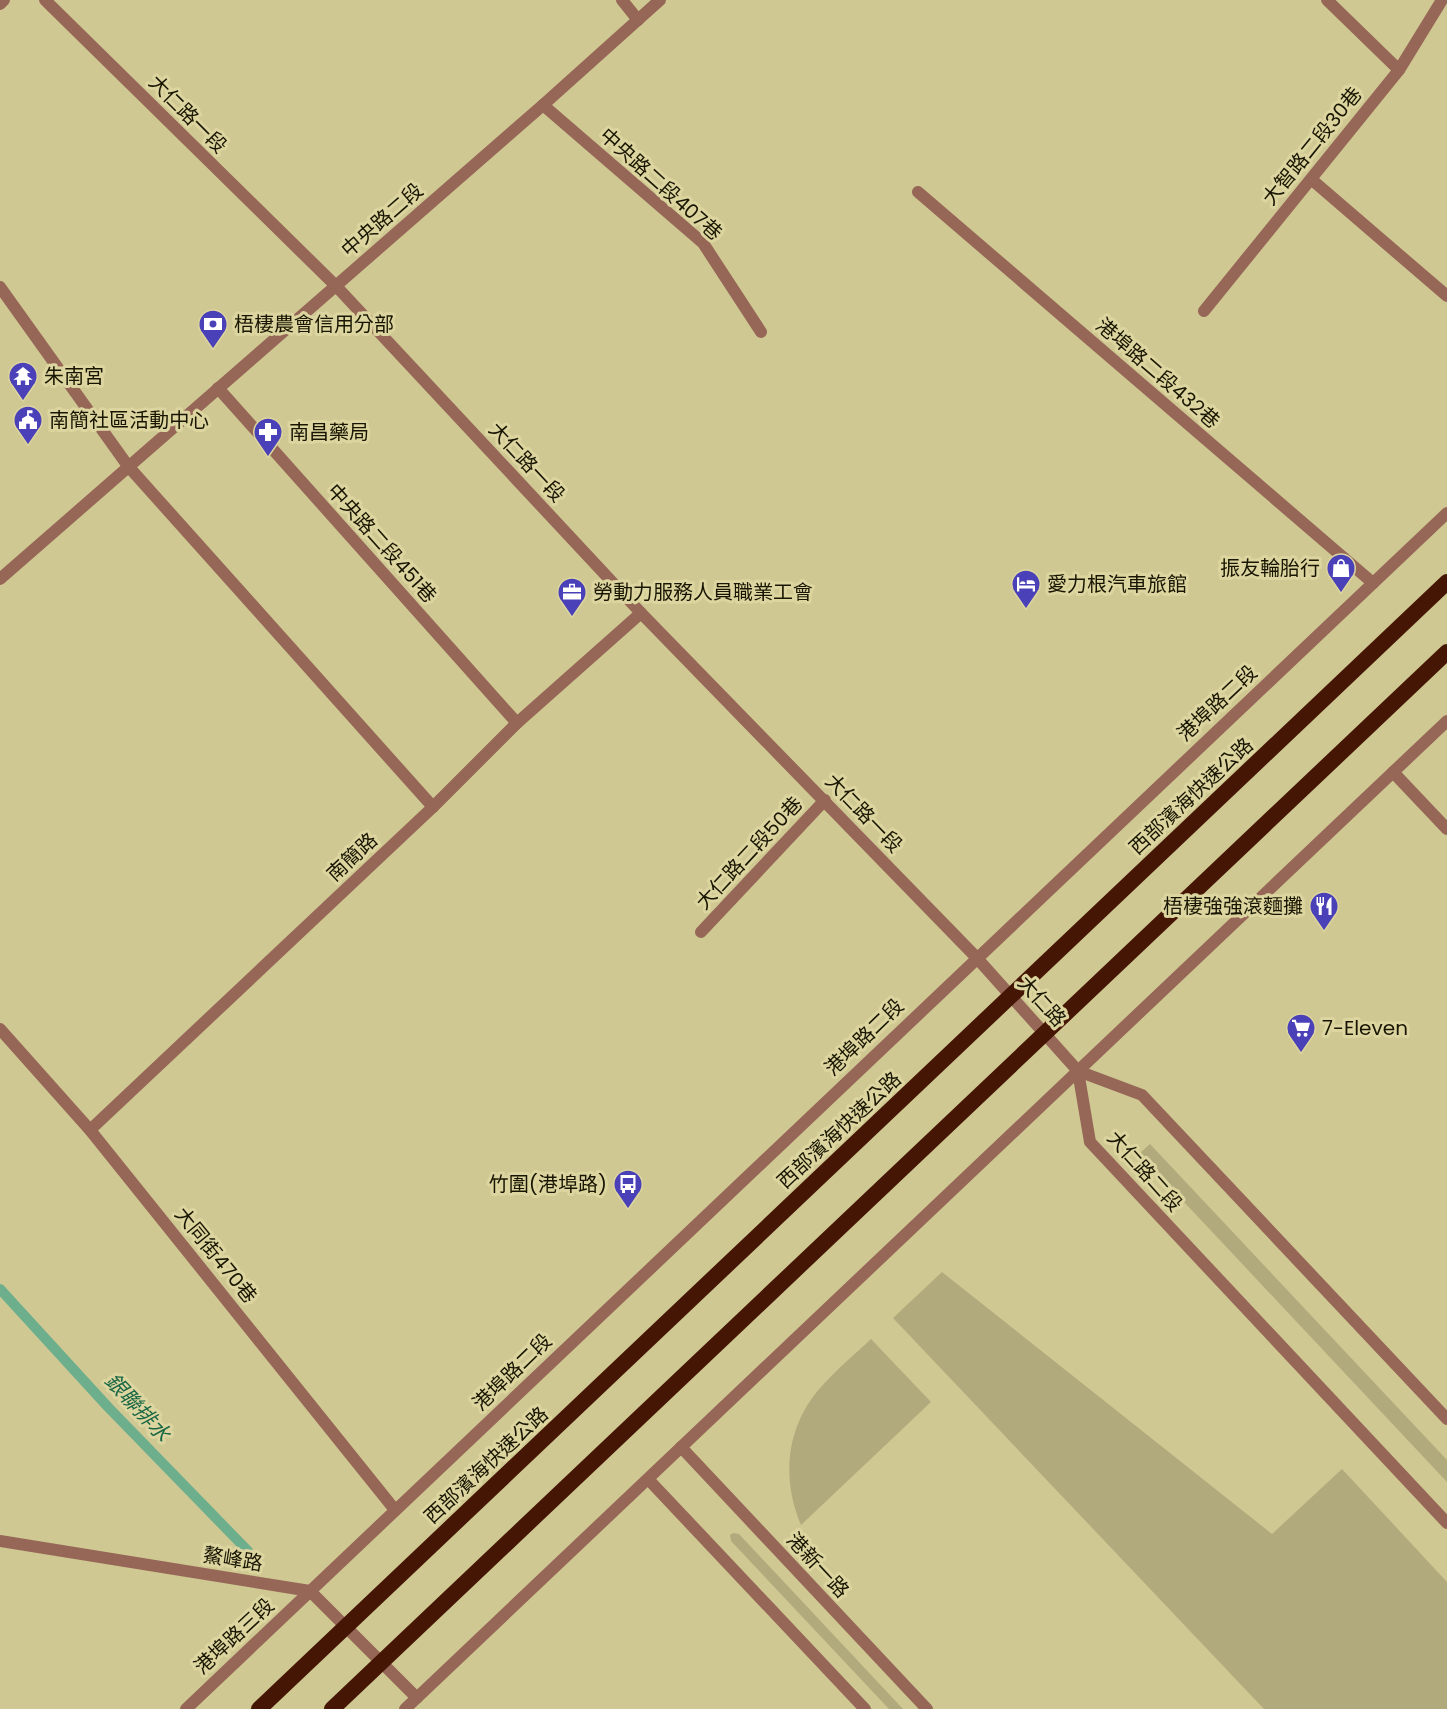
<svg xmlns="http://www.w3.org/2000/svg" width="1447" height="1709" viewBox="0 0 1447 1709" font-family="Poppins,'Noto Sans TC',sans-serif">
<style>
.green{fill:#b1aa7c}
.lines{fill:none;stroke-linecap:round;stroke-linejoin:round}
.stream{stroke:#6daf8c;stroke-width:10}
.service{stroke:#966757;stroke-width:12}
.minor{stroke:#966757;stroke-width:12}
.tertiary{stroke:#966757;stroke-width:12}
.trunk-bridge{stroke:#461604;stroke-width:16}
.labels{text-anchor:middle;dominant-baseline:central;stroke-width:6;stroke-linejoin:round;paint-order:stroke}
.street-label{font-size:20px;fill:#181502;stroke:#ddd59f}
.poi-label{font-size:20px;fill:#181502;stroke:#ddd59f;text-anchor:start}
.water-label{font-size:21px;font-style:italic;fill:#1a6745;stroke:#ddd59f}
</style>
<rect width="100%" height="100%" fill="#d0c893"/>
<!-- green -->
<path class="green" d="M1150,1144l297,316v22l-308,-328z
M942,1272l330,262 70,-65 105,113v127h-183l-371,-391z
M871,1339l60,63 -130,123c-20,-47 -15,-99 20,-138 15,-17 34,-33 50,-48z
M733,1533l6,1 164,175h-14l-158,-168 -1,-6z"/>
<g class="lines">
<!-- stream -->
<path class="stream" d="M0,1289l108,118 140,144"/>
<!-- service -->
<path class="service" d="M622,0l16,20
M1327,0l72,70
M0,4l4,-4
M0,287l128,179 305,341
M218,388l299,335
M701,932l124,-132
M0,1029l90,101 305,380"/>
<!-- minor -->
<path class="minor" d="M543,105l160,138 58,89
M1311,179l136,117
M918,192l455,391
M1204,311l195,-241 43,-70
M1393,772l54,57
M90,1130l343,-323 84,-84 124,-110
M681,1447l246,262
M648,1479l217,230"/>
<!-- tertiary -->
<path class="tertiary" d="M45,0l291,286 305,327 335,344 102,114 64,24 305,324
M0,579l543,-474 117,-105
M1078,1071l12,71 357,381
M0,1541l310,50 107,107
M186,1709l1261,-1196
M405,1709l1042,-988"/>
<!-- trunk-bridge -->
<path class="trunk-bridge" d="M259,1709l1188,-1127
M332,1709l1115,-1057"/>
</g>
<!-- icons -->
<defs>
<g id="bank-pin" transform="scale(1.5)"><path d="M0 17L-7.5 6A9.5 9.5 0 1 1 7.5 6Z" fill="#4a41b8" stroke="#ddd59f"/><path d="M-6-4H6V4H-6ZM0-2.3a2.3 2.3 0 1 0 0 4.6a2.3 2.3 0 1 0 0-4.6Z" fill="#fff"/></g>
<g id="temple-pin" transform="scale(1.5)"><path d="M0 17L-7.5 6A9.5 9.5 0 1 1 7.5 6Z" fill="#4a41b8" stroke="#ddd59f"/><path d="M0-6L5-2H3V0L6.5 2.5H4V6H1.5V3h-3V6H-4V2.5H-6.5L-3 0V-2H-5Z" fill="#fff"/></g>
<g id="civic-pin" transform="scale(1.5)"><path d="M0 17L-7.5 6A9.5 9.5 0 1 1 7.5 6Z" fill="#4a41b8" stroke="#ddd59f"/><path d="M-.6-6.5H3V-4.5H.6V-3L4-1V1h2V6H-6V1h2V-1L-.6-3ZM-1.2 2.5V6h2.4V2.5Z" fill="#fff"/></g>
<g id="pharmacy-pin" transform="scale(1.5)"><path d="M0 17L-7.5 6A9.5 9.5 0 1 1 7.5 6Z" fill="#4a41b8" stroke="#ddd59f"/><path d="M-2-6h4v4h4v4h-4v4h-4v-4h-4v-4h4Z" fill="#fff"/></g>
<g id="shop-pin" transform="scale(1.5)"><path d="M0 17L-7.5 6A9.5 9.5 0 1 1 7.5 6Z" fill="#4a41b8" stroke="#ddd59f"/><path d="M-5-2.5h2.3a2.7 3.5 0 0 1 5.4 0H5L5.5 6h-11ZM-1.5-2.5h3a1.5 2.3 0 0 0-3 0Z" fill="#fff"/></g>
<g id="hotel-pin" transform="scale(1.5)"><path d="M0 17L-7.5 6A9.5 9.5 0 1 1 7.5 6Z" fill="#4a41b8" stroke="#ddd59f"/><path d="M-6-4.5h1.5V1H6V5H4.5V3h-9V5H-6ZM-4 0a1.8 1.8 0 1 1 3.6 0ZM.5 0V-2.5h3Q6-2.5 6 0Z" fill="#fff"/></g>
<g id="office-pin" transform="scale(1.5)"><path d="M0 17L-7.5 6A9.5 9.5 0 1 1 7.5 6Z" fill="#4a41b8" stroke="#ddd59f"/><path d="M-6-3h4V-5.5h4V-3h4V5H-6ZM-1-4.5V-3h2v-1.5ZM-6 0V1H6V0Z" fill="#fff"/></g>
<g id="restaurant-pin" transform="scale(1.5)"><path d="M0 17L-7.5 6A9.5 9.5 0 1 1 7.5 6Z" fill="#4a41b8" stroke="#ddd59f"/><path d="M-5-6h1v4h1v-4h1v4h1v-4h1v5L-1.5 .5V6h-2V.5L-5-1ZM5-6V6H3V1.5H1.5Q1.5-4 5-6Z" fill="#fff"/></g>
<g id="supermarket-pin" transform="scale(1.5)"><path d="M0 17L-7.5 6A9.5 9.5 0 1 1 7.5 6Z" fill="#4a41b8" stroke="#ddd59f"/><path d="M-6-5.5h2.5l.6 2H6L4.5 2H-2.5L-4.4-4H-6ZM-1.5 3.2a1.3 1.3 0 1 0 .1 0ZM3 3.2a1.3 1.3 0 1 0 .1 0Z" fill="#fff"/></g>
<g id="bus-pin" transform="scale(1.5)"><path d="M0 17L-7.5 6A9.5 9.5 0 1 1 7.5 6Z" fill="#4a41b8" stroke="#ddd59f"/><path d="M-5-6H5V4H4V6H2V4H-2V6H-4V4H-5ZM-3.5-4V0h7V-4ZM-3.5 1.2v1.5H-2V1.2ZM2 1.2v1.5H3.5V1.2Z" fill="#fff"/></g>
</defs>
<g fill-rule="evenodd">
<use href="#bank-pin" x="213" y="324"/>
<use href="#temple-pin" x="23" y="376"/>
<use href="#civic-pin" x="28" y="420"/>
<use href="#pharmacy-pin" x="268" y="432"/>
<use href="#shop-pin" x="1341" y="568"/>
<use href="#hotel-pin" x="1026" y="584"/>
<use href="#office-pin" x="572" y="592"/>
<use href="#restaurant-pin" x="1324" y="906"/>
<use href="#supermarket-pin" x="1301" y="1028"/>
<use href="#bus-pin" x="628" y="1184"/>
</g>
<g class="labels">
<!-- street labels -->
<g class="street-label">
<text transform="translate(188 114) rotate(45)">大仁路一段</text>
<text transform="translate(1312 146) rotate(-51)">大智路二段30巷</text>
<text transform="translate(661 184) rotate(42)">中央路二段407巷</text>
<text transform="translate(382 220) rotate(-41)">中央路二段</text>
<text transform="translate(1158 373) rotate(41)">港埠路二段432巷</text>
<text transform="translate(527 462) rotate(47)">大仁路一段</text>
<text transform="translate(382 543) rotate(48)">中央路二段451巷</text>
<text transform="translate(1217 703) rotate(-43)">港埠路二段</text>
<text transform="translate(1191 796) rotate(-43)">西部濱海快速公路</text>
<text transform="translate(864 813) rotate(46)">大仁路一段</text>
<text transform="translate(749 853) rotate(-47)">大仁路二段50巷</text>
<text transform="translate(352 857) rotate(-43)">南簡路</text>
<text transform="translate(1042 1001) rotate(48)">大仁路</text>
<text transform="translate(864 1037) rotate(-44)">港埠路二段</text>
<text transform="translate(839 1130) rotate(-43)">西部濱海快速公路</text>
<text transform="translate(1145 1171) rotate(48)">大仁路二段</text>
<text transform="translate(216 1255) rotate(51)">大同街470巷</text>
<text transform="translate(512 1372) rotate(-44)">港埠路二段</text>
<text transform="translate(486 1465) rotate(-43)">西部濱海快速公路</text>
<text transform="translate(233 1559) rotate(9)">鰲峰路</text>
<text transform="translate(818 1565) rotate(47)">港新一路</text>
<text transform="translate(234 1636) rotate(-43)">港埠路三段</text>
</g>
<!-- poi labels -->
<g class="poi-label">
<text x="234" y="324">梧棲農會信用分部</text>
<text x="44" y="376">朱南宮</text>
<text x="49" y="420">南簡社區活動中心</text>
<text x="289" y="432">南昌藥局</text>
<text x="1320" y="568" text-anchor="end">振友輪胎行</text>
<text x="1047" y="584">愛力根汽車旅館</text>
<text x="593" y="592">勞動力服務人員職業工會</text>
<text x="1303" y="906" text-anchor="end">梧棲強強滾麵攤</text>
<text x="1322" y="1028">7-Eleven</text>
<text x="607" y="1184" text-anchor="end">竹圍(港埠路)</text>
</g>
<!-- water labels -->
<g class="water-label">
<text transform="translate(138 1407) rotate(47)">銀聯排水</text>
</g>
</g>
</svg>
